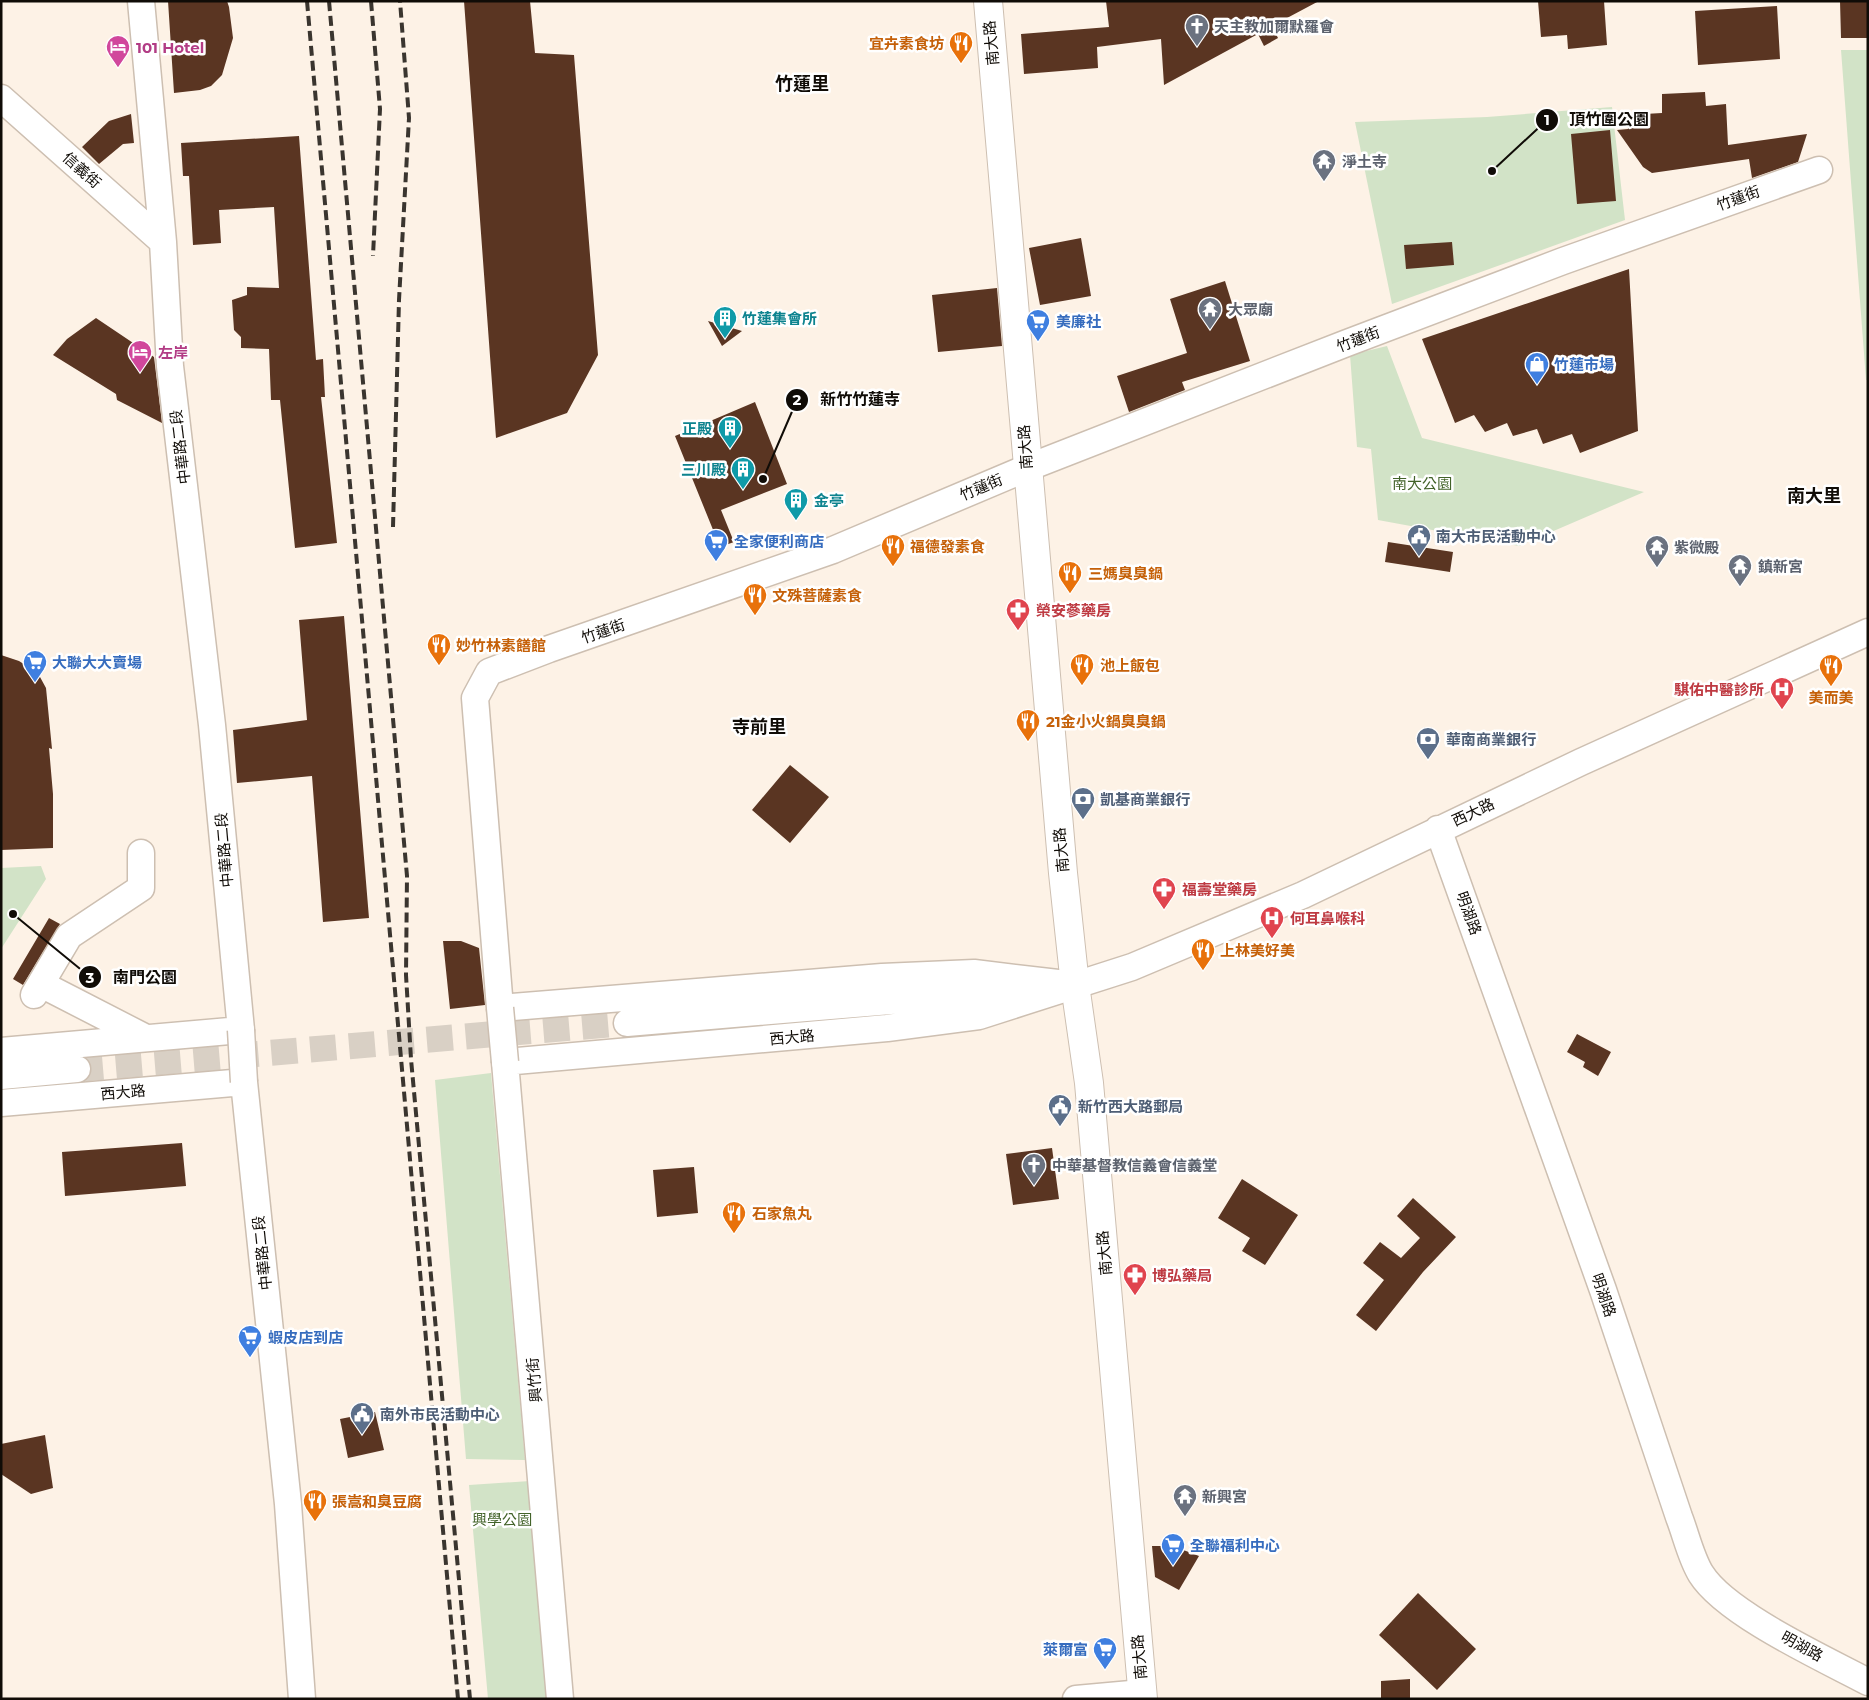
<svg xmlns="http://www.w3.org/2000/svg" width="1869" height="1700" viewBox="0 0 1869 1700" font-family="Montserrat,'Noto Sans TC',sans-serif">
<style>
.green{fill:#d2e3c7}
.building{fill:#5a3522}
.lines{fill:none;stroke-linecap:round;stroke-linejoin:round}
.minor-tunnel{stroke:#d9d0c5;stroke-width:26;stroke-dasharray:26 13;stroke-linecap:butt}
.minor-casing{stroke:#cdbfb1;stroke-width:29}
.major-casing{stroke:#cdbfb1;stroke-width:30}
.minor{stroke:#fff;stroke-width:26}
.major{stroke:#fff;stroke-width:28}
.rail{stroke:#3a352f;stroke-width:4;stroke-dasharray:10 5;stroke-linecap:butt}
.minor-bridge-casing{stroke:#cdbfb1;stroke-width:29;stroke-linecap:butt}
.minor-bridge{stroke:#fff;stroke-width:26}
.labels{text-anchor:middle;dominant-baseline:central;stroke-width:5;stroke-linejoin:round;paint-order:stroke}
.worship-label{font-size:15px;font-weight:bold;fill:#5b616d;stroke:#fff;text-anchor:start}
.food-label{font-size:15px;font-weight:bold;fill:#c56008;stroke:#fff;text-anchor:start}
.street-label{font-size:15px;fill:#100c07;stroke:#fff}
.hotel-label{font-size:15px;font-weight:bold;fill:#b23c85;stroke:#fff;text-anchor:start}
.culture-label{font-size:15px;font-weight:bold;fill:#0d838f;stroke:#fff;text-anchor:start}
.shop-label{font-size:15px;font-weight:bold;fill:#366cbe;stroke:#fff;text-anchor:start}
.park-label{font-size:15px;fill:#43632a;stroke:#fff}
.service-label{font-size:15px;font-weight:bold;fill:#4e5e75;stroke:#fff;text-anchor:start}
.health-label{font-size:15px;font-weight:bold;fill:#be3a42;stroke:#fff;text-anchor:start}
.quarter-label{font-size:18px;font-weight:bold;fill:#100c07;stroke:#fff}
.leader{fill:none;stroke:#100c07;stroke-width:2}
.callout-dot{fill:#100c07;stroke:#fff;stroke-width:2}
.mark-label{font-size:15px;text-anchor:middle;font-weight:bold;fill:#fff}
.callout-label{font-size:16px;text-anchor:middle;font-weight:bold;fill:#100c07;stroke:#fff;stroke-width:5;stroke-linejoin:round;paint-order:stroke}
</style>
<rect width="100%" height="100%" fill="#fdf2e6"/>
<!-- green -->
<path class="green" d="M1841,50h27v330h-2z
M1612,107l13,113 -233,84 -37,-182 132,-5z
M1387,346l35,92 222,54 -125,54 -141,-26 -7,-71 -14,-2 -7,-92z
M41,866l5,13 -45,70v-81z
M491,1073l34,387 -59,-1 -31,-379z
M530,1481l18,218h-60l-19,-214z"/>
<!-- building -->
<path class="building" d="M168,1h59l2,6 4,31 -11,37 -11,11 -11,4 -26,3z
M464,1h66l5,52 39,2 24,300 -31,58 -71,25z
M1106,1h213l-47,25 6,12 -14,8 -6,-12 -94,51 -3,-46 -64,8 1,21 -74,6 -3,-40 88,-7z
M1538,1h66l3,44 -39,4 -1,-14 -26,2z
M1840,1h28v37h-27z
M1777,6l3,53 -82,6 -3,-54z
M1705,92l1,14 20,-2 2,41 79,-11 -9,28 -46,16 -3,-19 -97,14 -9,-6 -26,-37 11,-1 -1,-14 35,-2v-19z
M131,114l3,29 -11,1 -24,20 -17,-17 27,-26z
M1610,130l6,71 -39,3 -6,-70z
M299,136l17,224 7,-1 2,38h-4l16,146 -42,5 -15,-148h-9l-2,-51 -28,-1v-11l-7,-7 -2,-30 15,-5v-8l32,1 -5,-81 -55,3 2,33 -28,2 -4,-69h-6l-2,-33z
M1081,238l10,58 -51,9 -11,-57z
M1452,242l2,23 -48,4 -2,-24z
M1629,269l9,162 -58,22 -8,-19 -29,10 -6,-15 -24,7 -6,-13 -22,9 -11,-17 -19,8 -33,-84z
M1225,281l25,80 -68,21 3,8 -56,22 -12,-36 70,-23 -17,-54z
M997,288l5,58 -64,6 -6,-57z
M96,318l58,39 8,66 -45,-23 -1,-6 -63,-39 14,-16z
M708,321l34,10 -20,15z
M755,402l32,82 -66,26 13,32 -14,5 -45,-111z
M1388,542l65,10 -3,20 -65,-10z
M344,616l25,302 -46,4 -11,-146 -75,7 -4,-53 74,-10 -8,-100z
M1,655l18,6 11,7 10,9 6,11 6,61 -3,-1 4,46v54l-52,2z
M790,765l39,32 -39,46 -38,-33z
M49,918l11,6 -37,61 -10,-6z
M443,941h18l18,7 6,57 -35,4z
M1577,1034l34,18 -13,24 -15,-9 2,-5 -18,-10z
M182,1143l4,43 -121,10 -3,-44z
M1052,1148l7,51 -46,6 -7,-51z
M694,1167l4,46 -41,4 -4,-47z
M1242,1179l56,36 -33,50 -23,-14 8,-13 -32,-20z
M1413,1198l43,39 -33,35 -47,59 -20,-16 28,-35 -21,-17 17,-21 21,16 19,-20 -23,-22z
M375,1412l9,38 -36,8 -8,-39z
M45,1435l8,53 -22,6 -30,-20v-30z
M1152,1546h21l26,10 -20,34 -24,-13z
M1418,1593l58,56 -39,41 -58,-55z
M1410,1679v20h-29v-18z"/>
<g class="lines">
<!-- minor-tunnel -->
<path class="minor-tunnel" d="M77,1069l550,-46"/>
<!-- minor casing -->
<g class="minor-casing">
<path id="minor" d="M1,98l162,144
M1438,829l165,461 76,227c7,18 12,41 22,57 25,40 124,85 167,108
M41,984l105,54
M1075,985l-101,-12 -92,4 -382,31 -25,-310 14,-26 60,-23 284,-99 194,-82 320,-125 216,-82 256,-91
M34,995l35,-59 72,-48v-35
M627,1023l395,-33
M1,1051l240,-21 -29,-305 -42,-359 -7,-124 -22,-241
M1,1076l76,-7
M1,1103l243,-21 44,422 14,195
M560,1699l-55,-637 382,-34 92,-12 153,-49 171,-72 278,-133 287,-130
M1076,1699l66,-6"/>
</g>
<!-- major casing -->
<g class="major-casing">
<path id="major" d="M988,1l75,872 12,112 14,98 54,616"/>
</g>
<!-- minor -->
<use href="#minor" class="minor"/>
<!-- major -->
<use href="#major" class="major"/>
<!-- rail -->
<path class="rail" d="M307,1l151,1698
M329,1l78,875 -1,99 5,84 59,640
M371,1l9,108 -7,147
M393,527l6,-227 10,-182 -9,-117"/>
<!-- minor-bridge casing -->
<g class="minor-bridge-casing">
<path id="minor-bridge" d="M500,1008l5,54
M241,1030l3,52"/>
</g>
<!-- minor-bridge -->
<use href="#minor-bridge" class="minor-bridge"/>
</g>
<!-- icons -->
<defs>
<g id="church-pin" transform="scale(1.25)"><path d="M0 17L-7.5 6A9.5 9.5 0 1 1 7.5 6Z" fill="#6b7280" stroke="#fff"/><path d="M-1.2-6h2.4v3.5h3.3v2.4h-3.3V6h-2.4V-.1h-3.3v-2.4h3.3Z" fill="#fff"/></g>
<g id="restaurant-pin" transform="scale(1.25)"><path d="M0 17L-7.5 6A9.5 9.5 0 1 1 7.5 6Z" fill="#e8710a" stroke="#fff"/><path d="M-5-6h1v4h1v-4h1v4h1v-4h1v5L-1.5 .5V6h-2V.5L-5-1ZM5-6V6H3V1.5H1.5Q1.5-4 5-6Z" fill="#fff"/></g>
<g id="hotel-pin" transform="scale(1.25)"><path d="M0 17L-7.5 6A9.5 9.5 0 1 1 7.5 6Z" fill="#d1479c" stroke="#fff"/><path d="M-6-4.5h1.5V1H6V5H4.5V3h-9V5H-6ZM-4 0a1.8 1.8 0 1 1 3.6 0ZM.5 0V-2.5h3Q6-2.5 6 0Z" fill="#fff"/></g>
<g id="temple-pin" transform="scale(1.25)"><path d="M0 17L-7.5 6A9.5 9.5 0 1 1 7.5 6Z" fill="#6b7280" stroke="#fff"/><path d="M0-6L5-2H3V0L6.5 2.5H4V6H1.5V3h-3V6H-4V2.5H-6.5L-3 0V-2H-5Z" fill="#fff"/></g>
<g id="building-pin" transform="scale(1.25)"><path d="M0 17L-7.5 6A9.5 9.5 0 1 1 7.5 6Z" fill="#0f9aa8" stroke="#fff"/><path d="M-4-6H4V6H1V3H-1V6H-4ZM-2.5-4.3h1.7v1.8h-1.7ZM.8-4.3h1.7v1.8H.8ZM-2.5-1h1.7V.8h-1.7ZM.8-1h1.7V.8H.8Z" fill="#fff"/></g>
<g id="supermarket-pin" transform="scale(1.25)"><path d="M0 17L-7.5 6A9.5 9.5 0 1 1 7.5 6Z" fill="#3f7fe0" stroke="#fff"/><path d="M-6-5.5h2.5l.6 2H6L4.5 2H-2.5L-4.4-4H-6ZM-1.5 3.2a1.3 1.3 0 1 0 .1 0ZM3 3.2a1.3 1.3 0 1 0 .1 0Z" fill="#fff"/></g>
<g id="shop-pin" transform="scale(1.25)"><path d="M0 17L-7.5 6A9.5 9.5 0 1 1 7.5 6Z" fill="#3f7fe0" stroke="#fff"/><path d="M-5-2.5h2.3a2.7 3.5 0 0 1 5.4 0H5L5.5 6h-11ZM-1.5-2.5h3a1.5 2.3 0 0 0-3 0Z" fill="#fff"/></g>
<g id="civic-pin" transform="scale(1.25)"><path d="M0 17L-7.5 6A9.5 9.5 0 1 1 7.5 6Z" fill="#5c6f8a" stroke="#fff"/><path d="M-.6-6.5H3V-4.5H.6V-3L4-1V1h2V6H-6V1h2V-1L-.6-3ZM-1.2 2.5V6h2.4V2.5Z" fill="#fff"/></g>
<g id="pharmacy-pin" transform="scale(1.25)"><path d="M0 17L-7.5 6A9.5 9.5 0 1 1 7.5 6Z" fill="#e0444e" stroke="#fff"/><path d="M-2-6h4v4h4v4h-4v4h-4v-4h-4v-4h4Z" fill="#fff"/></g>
<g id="hospital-pin" transform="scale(1.25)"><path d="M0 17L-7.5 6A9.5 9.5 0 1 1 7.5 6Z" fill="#e0444e" stroke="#fff"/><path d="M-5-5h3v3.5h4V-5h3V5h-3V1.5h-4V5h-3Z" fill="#fff"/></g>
<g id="bank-pin" transform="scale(1.25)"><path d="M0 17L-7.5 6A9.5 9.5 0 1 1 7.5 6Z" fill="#5c6f8a" stroke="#fff"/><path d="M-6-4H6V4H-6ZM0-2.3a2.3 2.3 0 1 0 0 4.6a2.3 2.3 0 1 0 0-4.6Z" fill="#fff"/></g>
</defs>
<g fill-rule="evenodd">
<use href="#church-pin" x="1197" y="26"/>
<use href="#restaurant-pin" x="961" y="43"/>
<use href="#hotel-pin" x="118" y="47"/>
<use href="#temple-pin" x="1324" y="161"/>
<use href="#temple-pin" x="1210" y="309"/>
<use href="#building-pin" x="725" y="318"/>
<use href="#supermarket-pin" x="1038" y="321"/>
<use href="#hotel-pin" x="140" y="352"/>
<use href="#shop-pin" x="1537" y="364"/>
<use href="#building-pin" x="730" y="428"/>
<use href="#building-pin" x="743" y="469"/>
<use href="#building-pin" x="796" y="500"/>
<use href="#civic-pin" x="1419" y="536"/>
<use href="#supermarket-pin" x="716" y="541"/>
<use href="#restaurant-pin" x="893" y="546"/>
<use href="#temple-pin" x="1657" y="547"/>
<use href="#temple-pin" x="1740" y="566"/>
<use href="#restaurant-pin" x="1070" y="573"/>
<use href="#restaurant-pin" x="755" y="595"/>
<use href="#pharmacy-pin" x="1018" y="610"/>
<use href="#restaurant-pin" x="439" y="645"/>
<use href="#supermarket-pin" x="35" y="662"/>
<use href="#restaurant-pin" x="1082" y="665"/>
<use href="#restaurant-pin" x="1831" y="666"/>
<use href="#hospital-pin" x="1782" y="689"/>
<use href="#restaurant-pin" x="1028" y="721"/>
<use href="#bank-pin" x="1428" y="739"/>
<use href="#bank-pin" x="1083" y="799"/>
<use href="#pharmacy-pin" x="1164" y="889"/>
<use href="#hospital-pin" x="1272" y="918"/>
<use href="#restaurant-pin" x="1203" y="950"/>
<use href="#civic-pin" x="1060" y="1106"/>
<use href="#church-pin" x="1034" y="1165"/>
<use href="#restaurant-pin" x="734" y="1213"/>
<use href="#pharmacy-pin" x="1135" y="1275"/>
<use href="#supermarket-pin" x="250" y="1337"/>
<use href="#civic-pin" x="362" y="1414"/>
<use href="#temple-pin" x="1185" y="1496"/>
<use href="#restaurant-pin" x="315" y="1501"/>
<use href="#supermarket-pin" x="1173" y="1545"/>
<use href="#supermarket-pin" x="1105" y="1649"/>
</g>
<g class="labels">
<!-- worship labels -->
<g class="worship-label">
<text x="1214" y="26">天主教加爾默羅會</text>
<text x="1342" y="161">淨土寺</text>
<text x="1228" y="309">大眾廟</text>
<text x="1674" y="547">紫微殿</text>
<text x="1758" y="566">鎮新宮</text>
<text x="1052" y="1165">中華基督教信義會信義堂</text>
<text x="1202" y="1496">新興宮</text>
</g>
<!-- food labels -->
<g class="food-label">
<text x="944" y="43" text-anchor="end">宜卉素食坊</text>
<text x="910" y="546">福德發素食</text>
<text x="1088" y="573">三媽臭臭鍋</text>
<text x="772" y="595">文殊菩薩素食</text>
<text x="456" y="645">妙竹林素饍館</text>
<text x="1100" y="665">池上飯包</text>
<text x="1831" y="697" text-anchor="middle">美而美</text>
<text x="1046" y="721">21金小火鍋臭臭鍋</text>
<text x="1220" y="950">上林美好美</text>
<text x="752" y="1213">石家魚丸</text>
<text x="332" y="1501">張嵩和臭豆腐</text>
</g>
<!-- street labels -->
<g class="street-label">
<text transform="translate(991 43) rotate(-95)">南大路</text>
<text transform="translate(82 170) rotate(42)">信義街</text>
<text transform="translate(1738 198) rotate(-20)">竹蓮街</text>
<text transform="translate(1358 339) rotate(-21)">竹蓮街</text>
<text transform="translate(180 447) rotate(-97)">中華路二段</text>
<text transform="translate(1025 447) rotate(-94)">南大路</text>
<text transform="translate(981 487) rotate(-23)">竹蓮街</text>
<text transform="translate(603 631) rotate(-19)">竹蓮街</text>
<text transform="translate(1473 812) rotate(-25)">西大路</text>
<text transform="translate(224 850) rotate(-95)">中華路二段</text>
<text transform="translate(1061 850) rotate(-95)">南大路</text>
<text transform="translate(1469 913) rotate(70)">明湖路</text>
<text transform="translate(792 1037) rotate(-5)">西大路</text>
<text transform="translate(123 1092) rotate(-5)">西大路</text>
<text transform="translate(262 1253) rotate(-96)">中華路二段</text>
<text transform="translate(1104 1253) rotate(-95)">南大路</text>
<text transform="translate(1604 1295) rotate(71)">明湖路</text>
<text transform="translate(534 1380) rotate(-95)">興竹街</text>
<text transform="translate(1802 1646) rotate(29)">明湖路</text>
<text transform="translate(1139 1657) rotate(-95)">南大路</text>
</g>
<!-- hotel labels -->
<g class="hotel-label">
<text x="136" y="47">101 Hotel</text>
<text x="158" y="352">左岸</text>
</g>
<!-- culture labels -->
<g class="culture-label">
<text x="742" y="318">竹蓮集會所</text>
<text x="712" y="428" text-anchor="end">正殿</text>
<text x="726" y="469" text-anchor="end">三川殿</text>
<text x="814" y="500">金亭</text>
</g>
<!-- shop labels -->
<g class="shop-label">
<text x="1056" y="321">美廉社</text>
<text x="1554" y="364">竹蓮市場</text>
<text x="734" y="541">全家便利商店</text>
<text x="52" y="662">大聯大大賣場</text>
<text x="268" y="1337">蝦皮店到店</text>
<text x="1190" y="1545">全聯福利中心</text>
<text x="1088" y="1649" text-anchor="end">萊爾富</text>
</g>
<!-- park labels -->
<g class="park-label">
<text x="1422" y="483">南大公園</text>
<text x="502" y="1519">興學公園</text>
</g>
<!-- service labels -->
<g class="service-label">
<text x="1436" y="536">南大市民活動中心</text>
<text x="1446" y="739">華南商業銀行</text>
<text x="1100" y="799">凱基商業銀行</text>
<text x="1078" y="1106">新竹西大路郵局</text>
<text x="380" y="1414">南外市民活動中心</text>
</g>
<!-- health labels -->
<g class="health-label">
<text x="1036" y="610">榮安蔘藥房</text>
<text x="1764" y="689" text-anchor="end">騏佑中醫診所</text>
<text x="1182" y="889">福壽堂藥房</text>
<text x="1290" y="918">何耳鼻喉科</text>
<text x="1152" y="1275">博弘藥局</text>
</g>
<!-- quarter labels -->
<g class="quarter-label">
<text x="802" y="84">竹蓮里</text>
<text x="1814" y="496">南大里</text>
<text x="759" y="727">寺前里</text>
</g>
</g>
<!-- callouts -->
<path class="leader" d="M1492 171L1547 120M763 479L797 400M13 914L90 977"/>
<g class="callout-dot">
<circle cx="1492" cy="171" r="5"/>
<circle cx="763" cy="479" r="5"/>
<circle cx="13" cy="914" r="5"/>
<circle cx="1547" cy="120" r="12"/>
<circle cx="797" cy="400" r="12"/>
<circle cx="90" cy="977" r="12"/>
</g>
<g class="mark-label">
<text x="1547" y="125">1</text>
<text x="797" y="405">2</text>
<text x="90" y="983">3</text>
</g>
<g class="callout-label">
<text x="1609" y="125">頂竹圍公園</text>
<text x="860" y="405">新竹竹蓮寺</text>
<text x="145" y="983">南門公園</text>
</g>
<!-- border -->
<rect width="1869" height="1700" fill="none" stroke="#100c07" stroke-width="5"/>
</svg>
